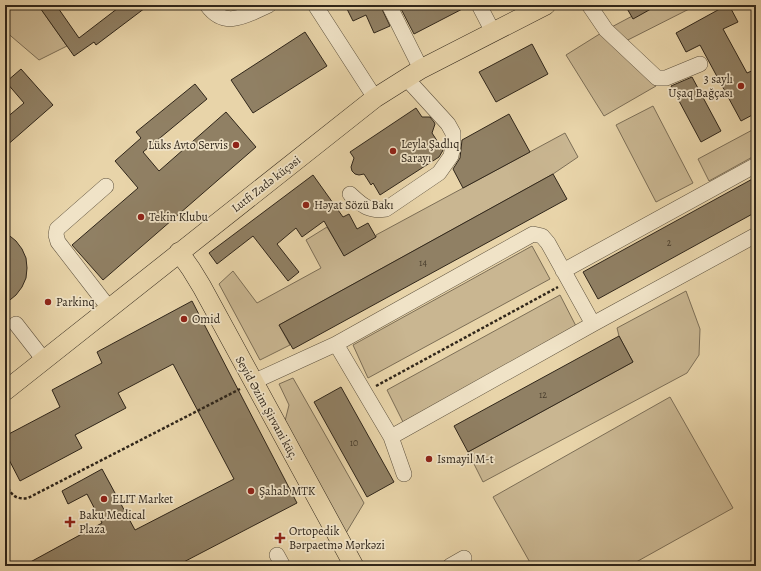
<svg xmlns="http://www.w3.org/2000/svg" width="761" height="571" viewBox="0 0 761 571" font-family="Alegreya,serif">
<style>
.green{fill:#c9b691;stroke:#7c6e56}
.building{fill:#908064;stroke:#30261a}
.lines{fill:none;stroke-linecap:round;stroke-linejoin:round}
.minor-casing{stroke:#5e523e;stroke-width:16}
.major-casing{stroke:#30261a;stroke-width:20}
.path{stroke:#30261a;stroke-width:2.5;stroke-dasharray:3 2;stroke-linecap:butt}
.minor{stroke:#f0e3c7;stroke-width:15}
.major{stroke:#e8d4a9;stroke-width:19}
.poi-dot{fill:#8f2418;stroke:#f0e3c7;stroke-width:1.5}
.labels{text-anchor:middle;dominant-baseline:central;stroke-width:3.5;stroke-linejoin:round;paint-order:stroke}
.number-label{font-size:10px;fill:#483c2c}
.poi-label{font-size:12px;fill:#30261a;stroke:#f0e3c7;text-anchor:start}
.street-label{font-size:12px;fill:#30261a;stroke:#f0e3c7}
</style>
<rect width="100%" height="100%" fill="#e8d4a9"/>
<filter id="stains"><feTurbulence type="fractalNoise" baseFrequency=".005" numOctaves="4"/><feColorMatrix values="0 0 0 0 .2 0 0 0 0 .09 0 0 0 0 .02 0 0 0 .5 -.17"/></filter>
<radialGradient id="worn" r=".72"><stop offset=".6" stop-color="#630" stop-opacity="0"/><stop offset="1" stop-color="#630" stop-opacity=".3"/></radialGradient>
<!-- green -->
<path class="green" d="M5,5h33l29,41 -28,14 -34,-29z
M653,5h44l-83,42 42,39 -52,30 -38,-61 40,-25z
M653,106l40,77 -37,19 -40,-77z
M756,128v27l-47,26 -11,-22z
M565,133l13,24 -25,17 -274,151 11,20 -30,15 -41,-76 14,-13 24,32 64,-35 -15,-28 21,-13 17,28 32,-18v-2z
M532,246l18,33 -182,99 -15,-33z
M686,291l14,38 -1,26 -12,18 -204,109 -15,-30 165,-90 -14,-26 -2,-8z
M560,295l17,33 -174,94 -16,-32z
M293,378l71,125 -18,30 -61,-112 4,-16 -10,-21z
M670,397l63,111 -104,58h-97l-39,-69z"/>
<!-- building -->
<path class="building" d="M38,5h18l23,33 43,-33h27l-53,40 -2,-3 -20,14z
M345,5h35l10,21 -16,7 -8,-18 -13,6z
M399,5h71l-56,29z
M625,5h33l-25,14z
M727,5h2l9,17 -15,7 24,44 9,-4v44l-15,8 -41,-76 -14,7 -10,-19z
M305,32l22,34 -74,47 -22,-33z
M532,44l16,30 -52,28 -17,-30z
M21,69l32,36 -48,42v-28l19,-16 -18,-21z
M692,77l29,54 -20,11 -30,-56z
M195,84l12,15 -64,53 16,19 67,-59 30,35 -153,133 -31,-35 66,-57 -23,-27 26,-23 -5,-6z
M416,108l6,9h8l4,5 1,2 -3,9 11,17 -1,2 -3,5 -59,38 -7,-12 -2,2 -7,-11 -5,1 -4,-1 -3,-3 -1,-4 3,-9 -4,-6z
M509,114l21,38 -67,36 -10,-19 7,-11 2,-18z
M553,174l14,25 -274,150 -14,-24z
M313,175l30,42 6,-3 8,15 11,-6 8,14 -32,19 -20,-35 -22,16 -6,-9 -19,16 22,28 -11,9 -35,-45 -36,28 -8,-11z
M756,177v35l-158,87 -15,-27z
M5,232l11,9 6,8 4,9 1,10 -1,10 -4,9 -6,8 -11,9z
M192,301l105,202 -121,63h-153l79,-43 -15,-29 -19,10 -6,-13 40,-22 33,61 99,-51 -61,-115 -55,29 8,15 -51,27 7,13 -62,33 -15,-29v-16l55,-29 -8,-17 50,-27 -5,-11z
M619,336l14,26 -165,90 -14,-26z
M341,387l53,95 -27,15 -53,-95z"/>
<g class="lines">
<!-- minor casing -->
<g class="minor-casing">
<path id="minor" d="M207,5c18,25 40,10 62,0
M315,5l60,93
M389,5l32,64
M479,5l14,27
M589,5l17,25 51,48h9l34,-14
M106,186l-49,43 -1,6 2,7 51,66
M350,194c12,11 18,18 36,15l53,-36 12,-17 2,-11v-12l-5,-9 -42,-46
M563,271l193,-106
M16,324l28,36
M336,344l197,-110 9,2 6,7 45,81
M253,382l83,-38 55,93 13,37
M391,437l202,-113 163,-89
M277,555l6,11
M450,566l14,-8"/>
</g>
<!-- major casing -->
<g class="major-casing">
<path id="major" d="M179,252l12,17 11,18 152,279
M5,391l370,-293 46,-29 125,-64"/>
</g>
<!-- path -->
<path class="path" d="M376,386l182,-99
M5,484c7,10 9,16 23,14l212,-109"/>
<!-- minor -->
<use href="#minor" class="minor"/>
<!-- major -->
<use href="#major" class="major"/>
</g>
<!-- markers -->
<g class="poi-dot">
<circle cx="741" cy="86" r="4"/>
<circle cx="236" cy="145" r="4"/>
<circle cx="393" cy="151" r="4"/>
<circle cx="306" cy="205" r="4"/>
<circle cx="141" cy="217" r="4"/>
<circle cx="48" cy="302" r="4"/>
<circle cx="184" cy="319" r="4"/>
<circle cx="429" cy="459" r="4"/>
<circle cx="251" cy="491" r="4"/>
<circle cx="104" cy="499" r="4"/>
<path d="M68 516h4v4h4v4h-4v4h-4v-4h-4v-4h4z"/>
<path d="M278 532h4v4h4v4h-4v4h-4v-4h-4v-4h4z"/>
</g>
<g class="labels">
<!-- number labels -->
<g class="number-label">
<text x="669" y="242">2</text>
<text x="423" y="262">14</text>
<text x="543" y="394">12</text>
<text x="354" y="442">10</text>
</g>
<!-- poi labels -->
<g class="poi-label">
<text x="733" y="79" text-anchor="end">3 saylı<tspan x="733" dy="14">Uşaq Bağçası</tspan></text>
<text x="401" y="144">Leyla Şadlıq<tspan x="401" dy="14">Sarayı</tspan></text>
<text x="228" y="145" text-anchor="end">Lüks Avto Servis</text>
<text x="314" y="205">Həyat Sözü Bakı</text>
<text x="149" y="217">Tekin Klubu</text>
<text x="56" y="302">Parkinq</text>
<text x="192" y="319">Omid</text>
<text x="437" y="459">Ismayil M-t</text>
<text x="259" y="491">Şahab MTK</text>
<text x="112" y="499">ELIT Market</text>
<text x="79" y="515">Baku Medical<tspan x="79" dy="14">Plaza</tspan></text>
<text x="289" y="531">Ortopedik<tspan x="289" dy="14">Bərpaetmə Mərkəzi</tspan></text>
</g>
<!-- street labels -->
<g class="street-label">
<text transform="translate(266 184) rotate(-38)">Lutfi Zadə küçəsi</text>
<text transform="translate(267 408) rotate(61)">Seyid Əzim Şirvani küç.</text>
</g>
</g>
<!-- margin -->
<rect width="761" height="571" fill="none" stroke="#e8d4a9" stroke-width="20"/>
<rect x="6" y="6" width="749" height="559" fill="none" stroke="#30261a" stroke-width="2"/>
<rect x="10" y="10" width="741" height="551" fill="none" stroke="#30261a"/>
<rect width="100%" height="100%" filter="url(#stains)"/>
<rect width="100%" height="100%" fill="url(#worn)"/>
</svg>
